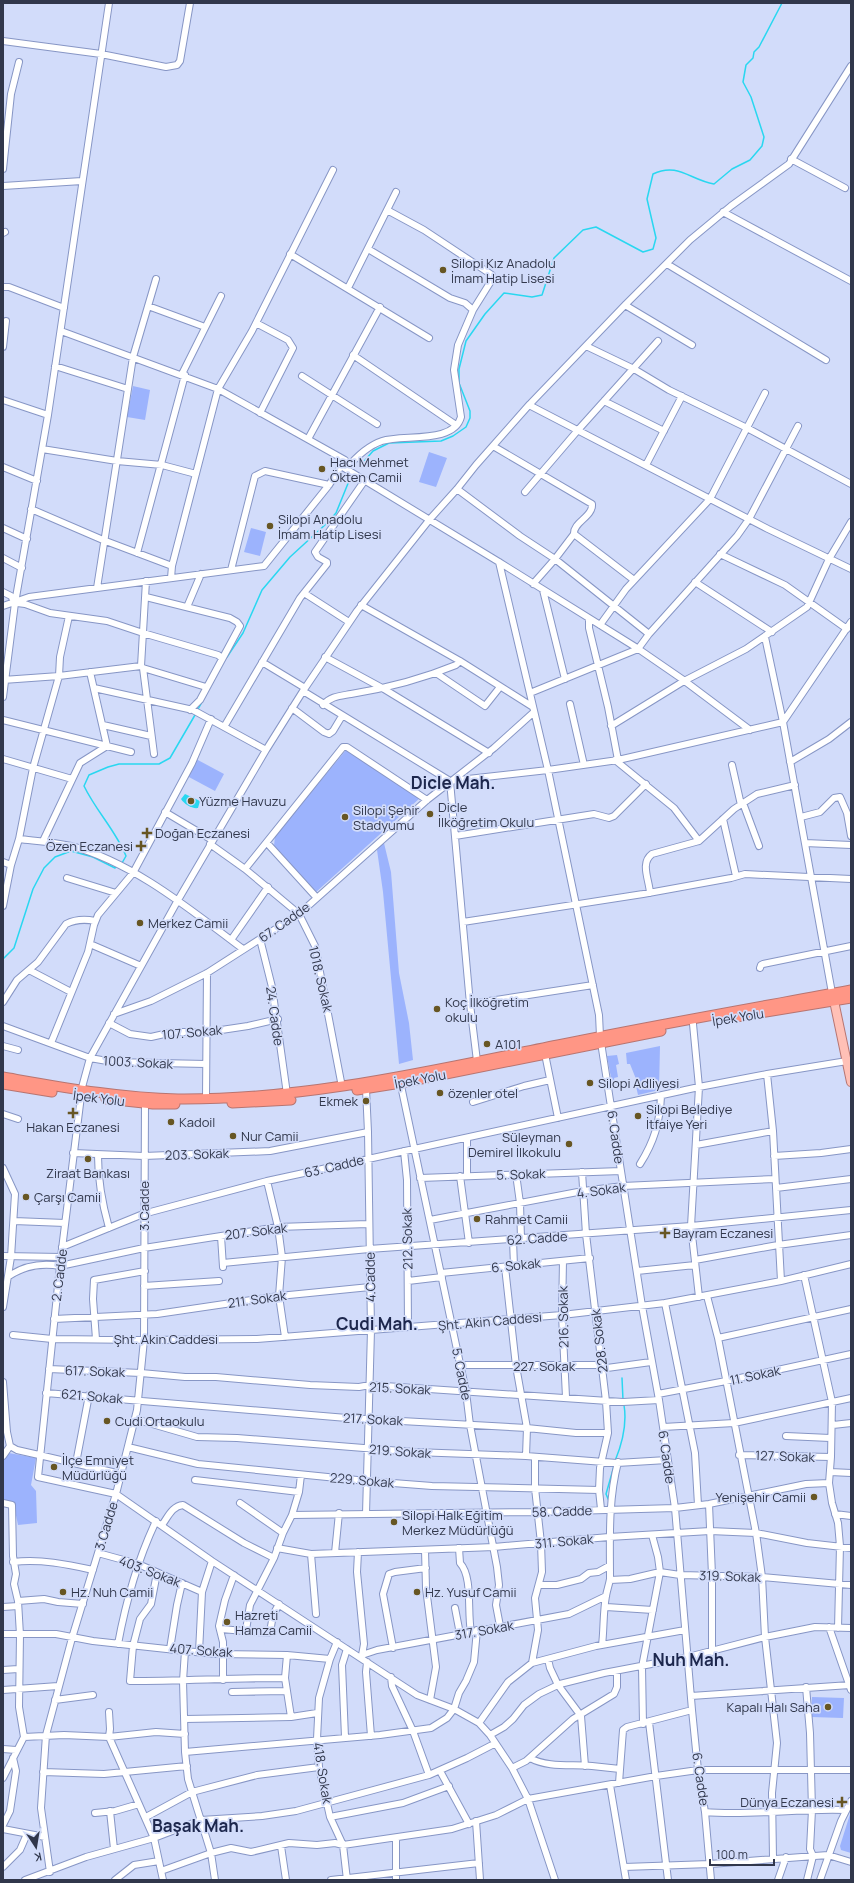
<svg xmlns="http://www.w3.org/2000/svg" width="854" height="1883" viewBox="0 0 854 1883" font-family="Manrope,sans-serif">
<style>
.green{fill:#9cb3fd}
.water{fill:#29d7f0}
.lines{fill:none;stroke-linecap:round;stroke-linejoin:round}
.stream{stroke:#29d7f0;stroke-width:1.5}
.minor-casing{stroke:#8796c5;stroke-width:8}
.major-casing{stroke:#b77571;stroke-width:10}
.highway-casing{stroke:#b77571;stroke-width:11}
.minor{stroke:#fff;stroke-width:6}
.major{stroke:#ffc0b6;stroke-width:8}
.highway{stroke:#ff9685;stroke-width:9}
.poi-dot{fill:#675623;stroke:#d2dcfa;stroke-width:1.5}
.labels{text-anchor:middle;dominant-baseline:central;stroke-width:3.5;stroke-linejoin:round;paint-order:stroke}
.poi-label{font-size:13px;fill:#31374b;stroke:#d2dcfa;text-anchor:start}
.street-label{font-size:13px;fill:#31374b;stroke:#d2dcfa}
.district-label{font-size:17px;font-weight:bold;fill:#1d274d;stroke:#d2dcfa}
</style>
<rect width="100%" height="100%" fill="#d2dcfa"/>
<!-- green -->
<path class="green" d="M133,386l17,4 -5,30 -18,-3z
M429,452l18,6 -11,29 -17,-5z
M251,528l15,4 -6,24 -16,-4z
M346,750l74,48 -105,95 -41,-47 1,-10z
M196,759l28,15 -9,17 -28,-15z
M383,839l8,33 8,101 10,50 4,37 -14,4 -16,-172 -6,-42z
M660,1046l-1,44 -21,5 -2,-9 4,-1 -1,-6h-3l-6,-15h-3l-1,-11z
M617,1055l2,9 -3,1 2,12 -4,1 1,4 -3,1 -5,-27z
M9,1453l27,5 -5,27 5,6 1,32 -19,2 -5,-24h-10v-37l2,-8z
M812,1697l32,1 -1,20 -32,-1z
M851,1811v42l-10,-3 -1,-4z"/>
<!-- water -->
<path class="water" d="M185,794l15,7 -2,7c-6,1 -14,-4 -17,-9z"/>
<g class="lines">
<!-- stream -->
<path class="stream" d="M360,466l13,-15 16,-8 52,-2 12,-5 13,-9 4,-9v-7l-11,-28v-14l7,-28 19,-27 19,-21 28,4 10,-2 12,-37 29,-28 13,-3 47,25 10,-3 3,-11 -9,-39 6,-25c25,-12 37,6 61,10l18,-15 18,-9 12,-14 2,-9 -13,-40 -8,-15 3,-17 7,-7 1,-6 5,-5 23,-44
M227,657l16,-24 19,-43 28,-33 36,-33 10,-11 13,-32
M197,711l5,-9
M122,863l4,-7c-10,-25 -30,-45 -42,-70l5,-11 19,-8 11,-3h40l11,-6 25,-43
M3,959l11,-11 19,-59 11,-21 11,-11 16,-6 22,6 22,11 2,-2
M622,1378l1,22
M615,1461c7,-17 12,-38 9,-56
M609,1501l-3,-7 8,-28"/>
<!-- minor casing -->
<g class="minor-casing">
<path id="minor" d="M3,41l98,13 65,13 11,-2 3,-4 10,-58
M791,159l54,29
M3,169l8,-75 8,-32
M3,186l79,-5
M387,210l37,20 68,45 1,3 -20,32
M723,212l128,69
M3,233l2,-1
M290,254l139,84
M667,264l159,96
M3,287h6l55,21
M348,288l48,-96
M625,305l67,40
M148,306l57,21
M256,323l32,17 5,8 -33,65
M586,346l48,23 35,21 78,38 104,56
M3,347l3,-26
M353,355l103,70
M55,366l73,23
M182,374l39,-78
M302,376l75,48
M3,400l45,15
M604,401l60,30
M529,405l239,124 83,40
M308,439l72,-132
M493,446l99,58c1,13 -19,18 -18,30l60,46
M42,449l75,12 45,4 34,9
M646,465l36,-69
M341,466l158,96 138,86 45,31 68,51
M3,467l34,14
M346,469c10,-12 21,-23 36,-28 21,-7 72,3 79,-24l-7,-47 4,-25 15,-35 -8,-7 -15,-5 -82,-49
M457,489l63,47 35,23 94,75
M525,492l53,-62 80,-89
M31,509l72,31 69,26
M3,528l24,11
M137,553l48,-178
M720,554l65,31 62,44
M3,558l19,10
M499,562l49,208 51,245 1,21 42,270 17,94 16,108 17,202 6,60 7,42 6,68
M231,570l24,-94 10,-5 64,14
M171,578l1,-12 46,-177 34,-58 81,-161
M146,581l-5,85 2,2 11,86
M695,582l77,50
M533,584l22,-25 19,-25
M97,588l36,-231 23,-78
M543,590l22,89
M3,592l8,4 4,7
M304,593l45,29
M146,597l84,21 7,4 3,4 -40,74 -10,10
M17,603l8,1 25,9 57,8 36,12 75,22 4,3
M361,605l99,56 73,46
M3,606l26,-9 235,-31 65,-81 16,-25 -127,-71 -157,-58
M187,607l14,-33
M589,619v9l19,79 10,53
M600,625l26,-36 84,-90 55,-106
M765,637l18,85 49,271
M325,657l59,32 105,64
M262,662l43,26
M143,668l63,19
M436,673l49,33 15,-19
M3,680l56,-4 82,-10
M94,688l99,22 73,40
M303,691l147,90 98,-11 70,-10 165,-38 68,-100
M530,693l108,-44 11,-15 88,-98 12,-17 49,-93
M3,697l12,-94 33,-188 61,-412
M570,704l14,61
M323,705c8,-9 17,-9 28,-11 37,-6 71,-15 105,-29l4,-4
M292,708l32,24 5,2 4,-3 9,-15
M3,720l128,32
M103,725l48,11
M611,726l73,-45 62,-32 61,-42 22,-48 22,-37
M224,727l76,-129 27,-34v-2l-9,-5 -3,-5 50,-72
M3,759l69,20
M615,760l59,48 25,33
M790,762l39,-23 22,-17
M732,765l9,40
M450,781l20,223 7,57
M743,803l16,43
M165,812l47,28
M801,817l19,-5 14,-14 6,-1 7,16 4,23
M723,819l13,57
M455,836l139,-22 15,4 5,-2 32,-32
M19,839c17,2 35,3 52,7 62,16 121,65 172,103
M43,841l37,-78 27,-17 -17,-74
M267,843l50,55
M805,843l46,2
M210,844l35,25 54,45 16,32 27,141
M3,862l8,3
M245,869l98,-122h4l80,53
M67,878l49,15
M650,893c-1,-14 -10,-30 2,-39l47,-13 35,-32 23,-15 38,-9
M3,906l8,-41 8,-26 14,-71 26,-92 1,-19 9,-41
M463,922l180,-28 88,-16 14,-4 106,5
M260,939l12,48 15,107
M231,940l37,-53
M90,944l51,22
M760,968l1,-3 2,-1 88,-18
M29,970l42,22
M3,1002l14,-22 21,-18 28,-38c10,-5 19,-5 29,-3
M470,1004l123,-19
M114,1014l37,-13 56,-28 92,-59 128,-114 67,-52 40,-36
M109,1023l21,11 21,3 22,-5h35l40,-6 30,-7
M693,1024l6,63 -8,139 8,71
M3,1026l87,32 23,4 93,2
M51,1043l37,-91 6,-27 4,-10 35,-42 59,-110 19,-44
M3,1046l15,4
M545,1054l13,64
M767,1074l6,57 8,150
M400,1081l66,311 4,33 27,142 2,18 -3,20 4,21
M366,1089l2,43 3,198 -5,184
M81,1091l9,-33 88,-158 88,-150 37,-59 54,-80 73,-92 27,-30 19,-24 53,-60 96,-100 65,-65 41,-34 58,-42 62,-98
M81,1096l-20,161 -23,220 78,17 96,67 205,134 37,14 25,14 11,12 22,33 16,31 27,81
M206,1098l1,-125
M473,1102l51,-16 26,-6
M3,1114l15,5
M696,1145l77,-14
M404,1151l3,29 1,147
M73,1153l71,3 126,-5 98,-19
M98,1156c0,25 4,47 11,72
M774,1156l47,-3 30,-4
M640,1164c14,-22 20,-42 21,-68
M3,1168l12,26 -4,63 -8,50
M582,1172l4,62 20,167 2,32 -8,35 -1,22 2,19
M516,1174l4,29 1,36
M467,1175v-37
M460,1176l9,67
M420,1178l201,-7
M267,1181l11,46 4,30 -3,39 6,41
M776,1188l75,-9
M430,1220l153,-29 40,-5 152,-7
M14,1221l51,2
M221,1236l2,31
M513,1240l1,26
M62,1247l81,-33 124,-33 432,-94 68,-13 80,-13 4,1
M3,1256l58,1
M695,1260l83,-15 73,-10
M563,1261l-1,54 4,82
M223,1263l146,-14 322,-23 160,-16
M505,1267l11,99 11,62 -1,28
M637,1271l58,-6
M441,1273l149,-15
M804,1275l28,127 -1,55 -2,26 3,20 6,20 2,23 -2,82
M9,1276c15,-10 33,-13 51,-10l84,-18 134,-21 90,-3
M408,1281l34,-4
M144,1286l75,-5
M707,1296l11,42 38,195 6,44 3,60 12,106 -5,50 1,65
M665,1303l30,150 3,52
M54,1319l103,-5 122,-18 91,-9
M13,1335l39,4 92,1 113,-1 305,-24 103,-12 116,-22 70,-17
M718,1338l133,-29
M96,1339l-3,-40 1,-19 51,-9
M460,1365h141l6,3 44,-6
M49,1369l92,4 44,4h31l94,8 49,2 11,-2 253,17 36,-2
M3,1382l4,50 3,14
M46,1393l301,25 180,10 49,5h32
M658,1394l68,-13 125,-27
M135,1419l62,18 40,1 177,14 112,4 91,7 50,-3
M833,1425l18,-2
M663,1427l71,-4 117,-25
M786,1436l44,2
M10,1446l7,4 22,5 82,19
M128,1447l70,17 169,17 65,5 167,4
M739,1455l92,2
M3,1456l7,-10
M76,1463l13,-68
M830,1472l21,1
M195,1480l104,12
M3,1503l9,2 1,51 3,18 -2,10 4,17 2,34 -1,72 5,30 -21,41
M240,1503l43,30
M709,1504l3,71v77
M835,1514l16,2
M292,1515l245,-3 138,-4 34,-4 97,-20 23,-1
M162,1525c6,-8 10,-19 21,-20l61,38 30,15
M277,1548l34,6 183,-7 115,-10 101,-6 46,2 51,10 44,5
M459,1548l1,15c13,14 7,48 11,69
M425,1550l1,38 10,79 -6,33
M358,1552l-1,20 7,72 -2,11
M98,1553l40,11 64,28
M335,1553l4,-40
M311,1554l5,60
M13,1562c28,-3 53,2 80,8
M157,1573l-6,31 -11,15 -7,27 -3,35c52,0 103,-3 155,-3
M610,1580l20,-1 30,-7 20,3 82,2 89,8
M539,1585h18l24,-6 8,-6 9,-1 11,-6
M18,1601l26,-2 14,3 25,2
M3,1607l15,-1
M606,1607l47,3
M455,1608l5,26
M829,1627l22,63
M221,1629l47,4 2,-1 3,-17 6,-11
M246,1630l4,-25 24,-47 9,-25 9,-18 7,-23 2,-17
M3,1634h53l37,7 92,10 31,3 71,1 43,4
M337,1642l-7,17 -11,39 -2,41 2,28 11,50 13,28 4,35
M118,1644c8,-43 19,-83 38,-123
M602,1645c2,-15 1,-33 4,-49 1,-6 3,-11 4,-17 0,-40 -2,-78 8,-117
M393,1648l-10,-54 6,-20 6,-2 31,-4
M170,1649l7,-44 5,-22
M185,1651l-2,30 2,71 3,27 23,74 4,27
M199,1652l3,-60 10,-31
M287,1655l-2,23 6,39
M361,1658l1,-3 15,-5 192,-36 37,-18
M548,1659l2,9 8,17 23,31 4,50
M367,1662l-1,10 5,64
M532,1663l6,-33 -3,-32 7,-26 -1,-29 -6,-55v-31
M3,1670l15,-1
M391,1677l1,9 21,45 16,44
M223,1680v-38l-4,-16 6,-26 9,-25
M806,1687l4,46 2,77 -2,39 3,7 -6,24
M3,1690l55,-4
M232,1692l55,-1
M691,1696l159,-11
M55,1700l38,-5
M109,1712l1,17 -1,8 45,101 9,42
M185,1719l106,-2 26,-4
M649,1722l19,158
M479,1723l29,-41 24,-19 64,-17 89,-16
M643,1724l-1,-57 18,-95 -2,-15 -6,-22
M490,1735l14,-8 9,-8 11,-14 15,-11 21,-10 44,-11 84,-16 77,-20 50,-10 36,1
M24,1737l40,-2 45,2 47,-5 29,2
M345,1737l-3,-72 5,-16
M3,1749l13,1
M185,1752l195,-17 51,-7 16,-10 7,-9 5,-16 7,-12 8,-19 3,-32
M530,1758c18,10 42,6 62,8 9,1 18,2 28,3
M512,1768l14,-7 47,-42 41,-25 3,-7v-16
M440,1771l29,53
M43,1772l61,2 83,-8
M619,1783l4,-53 4,-3 65,-17
M610,1785l16,95
M110,1811l4,38
M705,1812c47,4 94,-4 141,-2
M95,1813l20,-2 24,-7
M146,1817l46,-25 65,-17 62,-8
M330,1817l73,-14 46,-17
M476,1821l4,59
M3,1825l7,-14 6,-40 -3,-13
M3,1829l42,8
M396,1838v42
M281,1846l5,34
M3,1867l17,-17 7,-16
M624,1867l86,-3 118,-9 23,7
M161,1871l50,-18 20,-5 20,4 38,-9 28,2 18,-2 8,2 109,-16 44,-14 32,-16 128,-23 42,-6h153
M50,1872l-9,-64 5,-73 26,-97 44,-144 21,-84 7,-70 1,-237
M25,1880l61,-23 68,-19 47,-18 61,-4 34,-5 133,-36 38,-17 27,-14
M115,1880l19,-15 25,-4
M331,1880l148,-17
M778,1880l8,-23
M820,1880l21,-59 10,-20"/>
</g>
<!-- major casing -->
<g class="major-casing">
<path id="major" d="M833,996l18,86"/>
</g>
<!-- highway casing -->
<g class="highway-casing">
<path id="highway" d="M730,1018l121,-20
M3,1077c58,10 117,21 175,22 129,1 255,-29 380,-54 97,-20 195,-37 293,-55
M3,1084l49,8
M357,1090l44,-7 260,-52
M106,1099l47,5h22
M232,1103l59,-3"/>
</g>
<!-- minor -->
<use href="#minor" class="minor"/>
<!-- major -->
<use href="#major" class="major"/>
<!-- highway -->
<use href="#highway" class="highway"/>
</g>
<!-- markers -->
<g class="poi-dot">
<circle cx="443" cy="270" r="4"/>
<circle cx="322" cy="469" r="4"/>
<circle cx="270" cy="526" r="4"/>
<circle cx="191" cy="801" r="4"/>
<circle cx="430" cy="814" r="4"/>
<circle cx="345" cy="817" r="4"/>
<path d="M145 827h4v4h4v4h-4v4h-4v-4h-4v-4h4z"/>
<path d="M139 840h4v4h4v4h-4v4h-4v-4h-4v-4h4z"/>
<circle cx="140" cy="923" r="4"/>
<circle cx="437" cy="1009" r="4"/>
<circle cx="487" cy="1044" r="4"/>
<circle cx="590" cy="1083" r="4"/>
<circle cx="440" cy="1093" r="4"/>
<circle cx="366" cy="1101" r="4"/>
<path d="M71 1107h4v4h4v4h-4v4h-4v-4h-4v-4h4z"/>
<circle cx="638" cy="1116" r="4"/>
<circle cx="171" cy="1122" r="4"/>
<circle cx="233" cy="1136" r="4"/>
<circle cx="569" cy="1144" r="4"/>
<circle cx="88" cy="1159" r="4"/>
<circle cx="26" cy="1197" r="4"/>
<circle cx="477" cy="1219" r="4"/>
<path d="M663 1227h4v4h4v4h-4v4h-4v-4h-4v-4h4z"/>
<circle cx="107" cy="1421" r="4"/>
<circle cx="54" cy="1467" r="4"/>
<circle cx="814" cy="1497" r="4"/>
<circle cx="394" cy="1522" r="4"/>
<circle cx="63" cy="1592" r="4"/>
<circle cx="417" cy="1592" r="4"/>
<circle cx="227" cy="1622" r="4"/>
<circle cx="828" cy="1707" r="4"/>
<path d="M840 1796h4v4h4v4h-4v4h-4v-4h-4v-4h4z"/>
</g>
<g class="labels">
<!-- poi labels -->
<g class="poi-label">
<text x="451" y="263">Silopi Kız Anadolu<tspan x="451" dy="15">İmam Hatip Lisesi</tspan></text>
<text x="330" y="462">Hacı Mehmet<tspan x="330" dy="15">Ökten Camii</tspan></text>
<text x="278" y="519">Silopi Anadolu<tspan x="278" dy="15">İmam Hatip Lisesi</tspan></text>
<text x="199" y="801">Yüzme Havuzu</text>
<text x="438" y="807">Dicle<tspan x="438" dy="15">İlköğretim Okulu</tspan></text>
<text x="353" y="810">Silopi Şehir<tspan x="353" dy="15">Stadyumu</tspan></text>
<text x="155" y="833">Doğan Eczanesi</text>
<text x="133" y="846" text-anchor="end">Özen Eczanesi</text>
<text x="148" y="923">Merkez Camii</text>
<text x="445" y="1002">Koç İlköğretim<tspan x="445" dy="15">okulu</tspan></text>
<text x="495" y="1044">A101</text>
<text x="598" y="1083">Silopi Adliyesi</text>
<text x="448" y="1093">özenler otel</text>
<text x="358" y="1101" text-anchor="end">Ekmek</text>
<text x="646" y="1109">Silopi Belediye<tspan x="646" dy="15">İtfaiye Yeri</tspan></text>
<text x="179" y="1122">Kadoil</text>
<text x="73" y="1127" text-anchor="middle">Hakan Eczanesi</text>
<text x="241" y="1136">Nur Camii</text>
<text x="561" y="1137" text-anchor="end">Süleyman<tspan x="561" dy="15">Demirel İlkokulu</tspan></text>
<text x="88" y="1173" text-anchor="middle">Ziraat Bankası</text>
<text x="34" y="1197">Çarşı Camii</text>
<text x="485" y="1219">Rahmet Camii</text>
<text x="673" y="1233">Bayram Eczanesi</text>
<text x="115" y="1421">Cudi Ortaokulu</text>
<text x="62" y="1460">İlçe Emniyet<tspan x="62" dy="15">Müdürlüğü</tspan></text>
<text x="806" y="1497" text-anchor="end">Yenişehir Camii</text>
<text x="402" y="1515">Silopi Halk Eğitim<tspan x="402" dy="15">Merkez Müdürlüğü</tspan></text>
<text x="71" y="1592">Hz. Nuh Camii</text>
<text x="425" y="1592">Hz. Yusuf Camii</text>
<text x="235" y="1615">Hazreti<tspan x="235" dy="15">Hamza Camii</tspan></text>
<text x="820" y="1707" text-anchor="end">Kapalı Halı Saha</text>
<text x="834" y="1802" text-anchor="end">Dünya Eczanesi</text>
</g>
<!-- street labels -->
<g class="street-label">
<text transform="translate(284 922) rotate(-35)">67. Cadde</text>
<text transform="translate(321 979) rotate(77)">1018. Sokak</text>
<text transform="translate(275 1016) rotate(82)">24. Cadde</text>
<text transform="translate(738 1017) rotate(-9)">İpek Yolu</text>
<text transform="translate(192 1032) rotate(-5)">107. Sokak</text>
<text transform="translate(138 1062) rotate(3)">1003. Sokak</text>
<text transform="translate(420 1079) rotate(-11)">İpek Yolu</text>
<text transform="translate(99 1098) rotate(7)">İpek Yolu</text>
<text transform="translate(616 1137) rotate(82)">6. Cadde</text>
<text transform="translate(197 1154) rotate(-2)">203. Sokak</text>
<text transform="translate(334 1166) rotate(-13)">63. Cadde</text>
<text transform="translate(521 1174) rotate(-2)">5. Sokak</text>
<text transform="translate(601 1190) rotate(-8)">4. Sokak</text>
<text transform="translate(144 1206) rotate(-90)">3.Cadde</text>
<text transform="translate(256 1231) rotate(-7)">207. Sokak</text>
<text transform="translate(537 1238) rotate(-4)">62. Cadde</text>
<text transform="translate(407 1239) rotate(-91)">212. Sokak</text>
<text transform="translate(516 1265) rotate(-6)">6. Sokak</text>
<text transform="translate(59 1275) rotate(-83)">2. Cadde</text>
<text transform="translate(370 1277) rotate(-91)">4.Cadde</text>
<text transform="translate(257 1299) rotate(-8)">211. Sokak</text>
<text transform="translate(563 1317) rotate(-91)">216. Sokak</text>
<text transform="translate(490 1321) rotate(-5)">Şht. Akin Caddesi</text>
<text x="166" y="1339">Şht. Akin Caddesi</text>
<text transform="translate(599 1341) rotate(-97)">228. Sokak</text>
<text x="544" y="1366">227. Sokak</text>
<text transform="translate(95 1371) rotate(2)">617. Sokak</text>
<text transform="translate(462 1374) rotate(79)">5. Cadde</text>
<text transform="translate(755 1375) rotate(-12)">11. Sokak</text>
<text transform="translate(400 1388) rotate(3)">215. Sokak</text>
<text transform="translate(92 1396) rotate(5)">621. Sokak</text>
<text transform="translate(373 1419) rotate(3)">217. Sokak</text>
<text transform="translate(400 1451) rotate(4)">219. Sokak</text>
<text transform="translate(785 1456) rotate(2)">127. Sokak</text>
<text transform="translate(667 1457) rotate(82)">6. Cadde</text>
<text transform="translate(362 1480) rotate(5)">229. Sokak</text>
<text transform="translate(562 1511) rotate(-2)">58. Cadde</text>
<text transform="translate(106 1526) rotate(-73)">3.Cadde</text>
<text transform="translate(564 1541) rotate(-5)">311. Sokak</text>
<text transform="translate(150 1571) rotate(21)">403. Sokak</text>
<text transform="translate(730 1576) rotate(2)">319. Sokak</text>
<text transform="translate(484 1630) rotate(-10)">317. Sokak</text>
<text transform="translate(201 1650) rotate(4)">407. Sokak</text>
<text transform="translate(323 1773) rotate(81)">418. Sokak</text>
<text transform="translate(701 1779) rotate(82)">6. Cadde</text>
</g>
<!-- district labels -->
<g class="district-label">
<text x="453" y="782">Dicle Mah.</text>
<text x="377" y="1323">Cudi Mah.</text>
<text x="691" y="1659">Nuh Mah.</text>
<text x="198" y="1825">Başak Mah.</text>
</g>
</g>
<!-- border -->
<rect width="854" height="1883" fill="none" stroke="#31374b" stroke-width="8"/>
<!-- north arrow -->
<g transform="translate(36 1847) rotate(168)" stroke="#d2dcfa" stroke-width="3" paint-order="stroke">
<path d="M0-3L7 15L0 10L-7 15Z" fill="#31374b"/>
<text y="-6" font-size="11" font-weight="bold" text-anchor="middle" fill="#31374b">K</text>
</g>
<!-- scale -->
<path d="M710 1859v6h64v-6" fill="none" stroke="#31374b" stroke-width="2"/>
<text x="716" y="1859" font-size="12" fill="#31374b" stroke="#d2dcfa" stroke-width="3" paint-order="stroke">100 m</text>
</svg>
